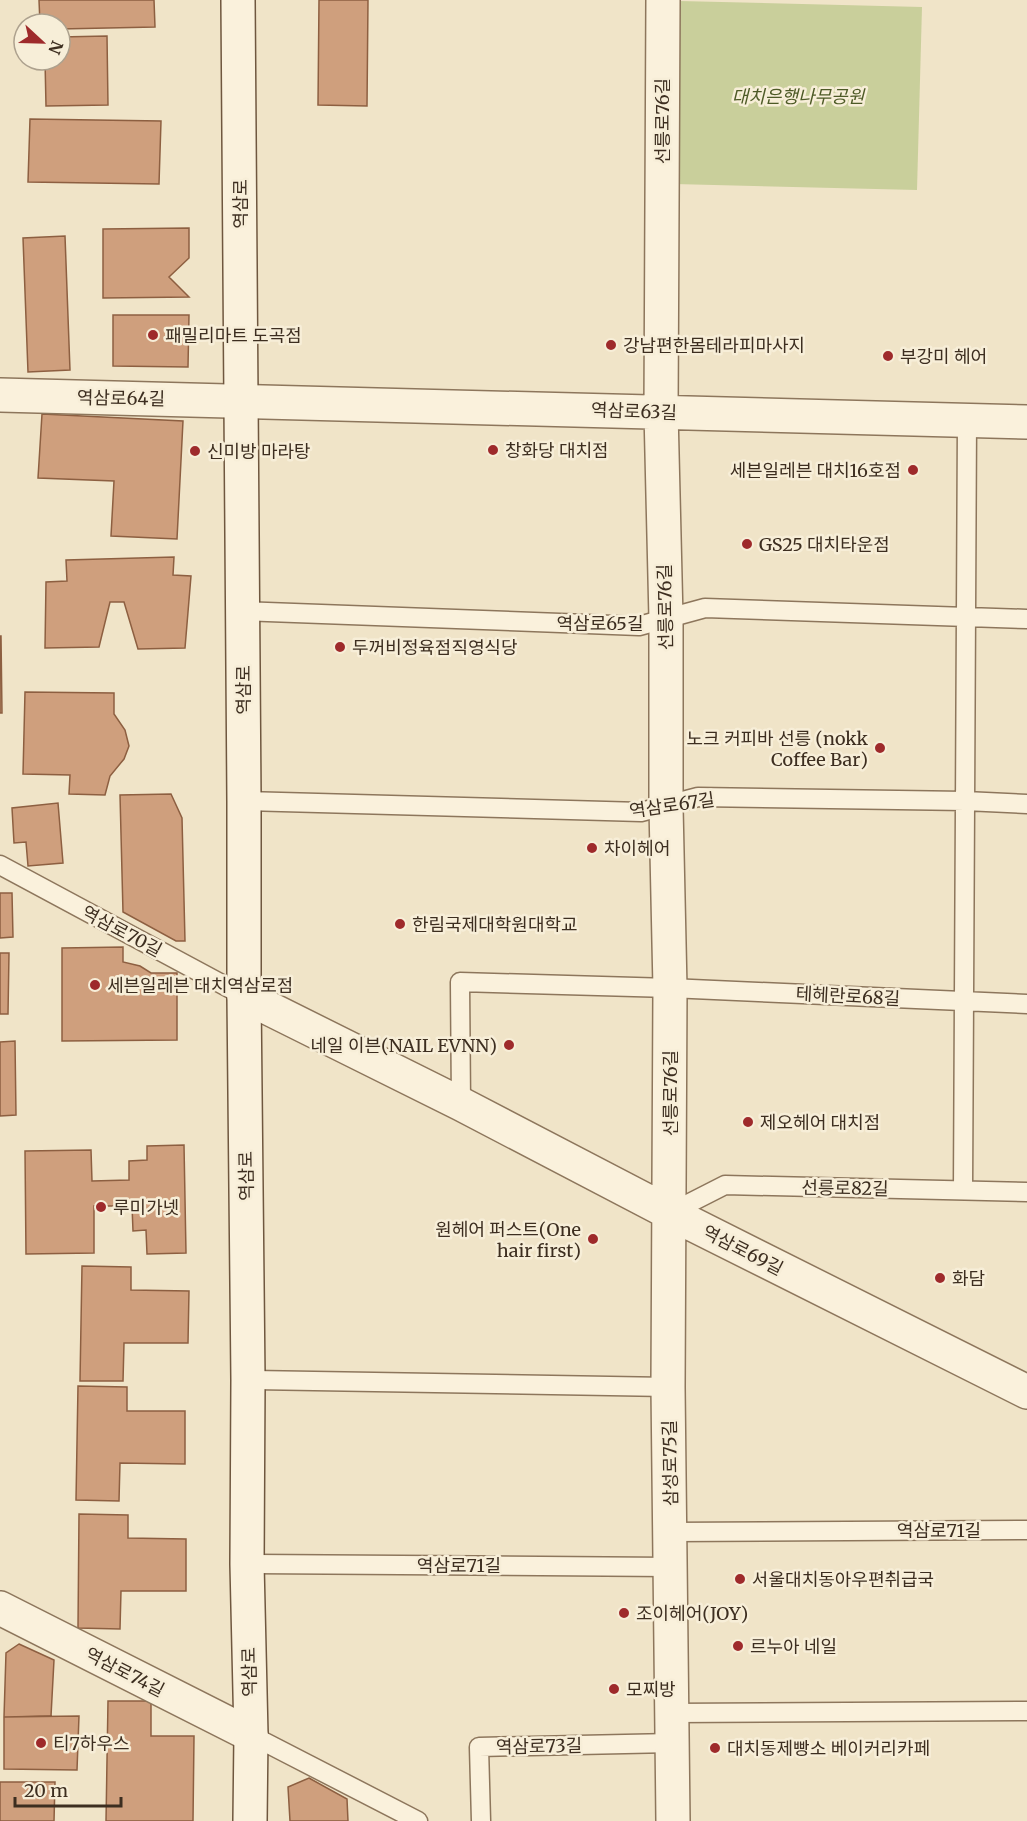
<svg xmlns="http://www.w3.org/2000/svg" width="1027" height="1821" viewBox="0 0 1027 1821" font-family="Merriweather,'Noto Sans KR',serif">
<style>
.green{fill:#c9cf9b}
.building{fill:#cf9f7d;stroke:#8d5f41;stroke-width:1.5}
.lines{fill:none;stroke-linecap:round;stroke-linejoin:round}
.lane-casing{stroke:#8d765c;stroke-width:21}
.street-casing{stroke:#8d765c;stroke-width:36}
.secondary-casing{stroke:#6f573f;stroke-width:36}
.lane{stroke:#faf1dc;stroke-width:18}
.street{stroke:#faf1dc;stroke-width:33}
.secondary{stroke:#faf1dc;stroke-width:33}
.poi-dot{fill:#9e2a2b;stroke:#f7eed8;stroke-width:2}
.labels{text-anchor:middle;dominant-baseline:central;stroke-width:5;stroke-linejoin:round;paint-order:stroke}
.park-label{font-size:18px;font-style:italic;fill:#4d5a26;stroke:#f7eed8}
.street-label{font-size:18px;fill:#3d2e20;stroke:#f7eed8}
.poi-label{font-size:18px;fill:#3d2e20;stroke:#f7eed8;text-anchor:start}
</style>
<rect width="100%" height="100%" fill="#f0e4c8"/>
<!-- green -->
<path class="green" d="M679,1l243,6 -5,183 -243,-6z"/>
<!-- building -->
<path class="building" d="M39,0h115l1,27 -95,2v-5h-20z
M319,0h49l-1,106 -49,-1z
M107,36l1,69 -62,1 -1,-46h15v-23z
M30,119l131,2 -2,63 -131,-2z
M189,228v30l-20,19 20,20 -86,1v-69z
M65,236l5,134 -42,2 -5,-134z
M113,315h76l-1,52 -75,-1z
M42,414l141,7 -6,118 -66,-3 3,-55 -76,-3z
M174,557l-1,18 18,1 -6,72 -47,1 -14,-47h-14l-11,45 -54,1 1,-66 21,-1 -1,-21z
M0,636h1l1,77h-2z
M25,692l89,1v21l11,16 4,16 -5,13 -14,17 -5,19 -36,-1 1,-19 -47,-1z
M171,794l11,24 3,123h-9l-53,-29 -3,-117z
M58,803l5,60 -35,3 -2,-24 -12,1 -2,-35z
M0,893h12l1,44 -13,1z
M123,947v15l17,4 11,7h26v67l-115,1v-93z
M0,953h9l-1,61h-8z
M15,1041l1,74 -16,1v-74z
M184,1145l2,108 -39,1 -1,-24 -13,1 -1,-25h-38v47l-68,1 -1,-103 66,-1 1,31 37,-1v-19l18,-1v-14z
M82,1266l49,1v23l58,1 -1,52h-64l-1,38h-43z
M78,1386l49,1v24h58v53l-65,-1 -1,38 -43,-1z
M79,1514l49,1v23l58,1v52h-65l-1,38 -42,-1z
M19,1644l35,16 -3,56 -47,1 2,-64z
M108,1701h43v35h43l-1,85h-87z
M79,1716l-2,54 -73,-1v-52z
M309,1778l38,21 1,22h-58l-2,-34z
M0,1782h55l-1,39h-54z"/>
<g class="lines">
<!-- lane casing -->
<g class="lane-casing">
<path id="lane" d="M243,611l396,15 66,-18 322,11
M244,801l397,11 57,-15 267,4 62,3
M0,865l244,131
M461,1104l-1,-122 210,6 357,16
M963,1190l4,-770
M670,1213l55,-28 302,7
M248,1380l420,7
M671,1532l356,-2
M247,1564l424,3
M672,1713l355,-2
M251,1735l167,86
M481,1821l-2,-74 193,-4"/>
</g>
<!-- street casing -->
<g class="street-casing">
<path id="street" d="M663,0l-2,412 5,207v188l4,181 -2,399 5,434
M0,395l1027,27
M244,996l217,108 209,109 357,179
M0,1608l251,127"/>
</g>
<!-- secondary casing -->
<g class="secondary-casing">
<path id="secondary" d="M238,0l6,801v195l4,384 -1,184 4,171 -1,86"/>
</g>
<!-- lane -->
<use href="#lane" class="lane"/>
<!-- street -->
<use href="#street" class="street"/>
<!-- secondary -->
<use href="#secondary" class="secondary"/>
</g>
<!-- markers -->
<g class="poi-dot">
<circle cx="153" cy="335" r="6"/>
<circle cx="611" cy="345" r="6"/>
<circle cx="888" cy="356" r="6"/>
<circle cx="493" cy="450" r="6"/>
<circle cx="195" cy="451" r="6"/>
<circle cx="913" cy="470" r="6"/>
<circle cx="747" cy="544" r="6"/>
<circle cx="340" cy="647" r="6"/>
<circle cx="880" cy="748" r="6"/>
<circle cx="592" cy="848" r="6"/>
<circle cx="400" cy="924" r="6"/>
<circle cx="95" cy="985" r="6"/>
<circle cx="509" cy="1045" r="6"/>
<circle cx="748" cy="1122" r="6"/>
<circle cx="101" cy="1207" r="6"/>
<circle cx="593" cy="1239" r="6"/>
<circle cx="940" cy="1278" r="6"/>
<circle cx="740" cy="1579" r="6"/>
<circle cx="624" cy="1613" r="6"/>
<circle cx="738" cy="1646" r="6"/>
<circle cx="614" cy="1689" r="6"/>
<circle cx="41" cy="1743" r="6"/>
<circle cx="715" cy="1748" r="6"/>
</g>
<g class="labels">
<!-- park labels -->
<g class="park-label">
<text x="798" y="96">대치은행나무공원</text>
</g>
<!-- street labels -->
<g class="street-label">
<text transform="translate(662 121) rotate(-90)">선릉로76길</text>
<text transform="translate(240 204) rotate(-90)">역삼로</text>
<text transform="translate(121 398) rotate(1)">역삼로64길</text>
<text transform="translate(634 411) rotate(2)">역삼로63길</text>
<text transform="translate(665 607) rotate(-91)">선릉로76길</text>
<text x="600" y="623">역삼로65길</text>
<text transform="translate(243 690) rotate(-90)">역삼로</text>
<text transform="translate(672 805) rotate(-8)">역삼로67길</text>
<text transform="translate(122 931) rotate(28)">역삼로70길</text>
<text transform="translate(848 996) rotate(3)">테헤란로68길</text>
<text transform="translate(670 1093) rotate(-90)">선릉로76길</text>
<text transform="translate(246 1176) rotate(-91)">역삼로</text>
<text transform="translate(845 1188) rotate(1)">선릉로82길</text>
<text transform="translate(743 1250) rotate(27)">역삼로69길</text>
<text transform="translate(670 1463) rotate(-91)">삼성로75길</text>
<text x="939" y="1530">역삼로71길</text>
<text x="459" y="1565">역삼로71길</text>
<text transform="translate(125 1672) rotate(27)">역삼로74길</text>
<text transform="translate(249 1672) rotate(-91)">역삼로</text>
<text transform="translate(539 1746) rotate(-1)">역삼로73길</text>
</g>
<!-- poi labels -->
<g class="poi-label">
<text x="165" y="335">패밀리마트 도곡점</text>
<text x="623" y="345">강남편한몸테라피마사지</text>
<text x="900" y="356">부강미 헤어</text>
<text x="505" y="450">창화당 대치점</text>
<text x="207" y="451">신미방 마라탕</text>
<text x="901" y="470" text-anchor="end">세븐일레븐 대치16호점</text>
<text x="759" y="544">GS25 대치타운점</text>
<text x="352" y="647">두꺼비정육점직영식당</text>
<text x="868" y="738" text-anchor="end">노크 커피바 선릉 (nokk<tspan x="868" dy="21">Coffee Bar)</tspan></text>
<text x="604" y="848">차이헤어</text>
<text x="412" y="924">한림국제대학원대학교</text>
<text x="107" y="985">세븐일레븐 대치역삼로점</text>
<text x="497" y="1045" text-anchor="end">네일 이븐(NAIL EVNN)</text>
<text x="760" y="1122">제오헤어 대치점</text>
<text x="113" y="1207">루미가넷</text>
<text x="581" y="1229" text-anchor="end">원헤어 퍼스트(One<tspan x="581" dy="21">hair first)</tspan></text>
<text x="952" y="1278">화담</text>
<text x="752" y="1579">서울대치동아우편취급국</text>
<text x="636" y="1613">조이헤어(JOY)</text>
<text x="750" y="1646">르누아 네일</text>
<text x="626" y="1689">모찌방</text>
<text x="53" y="1743">티7하우스</text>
<text x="727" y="1748">대치동제빵소 베이커리카페</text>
</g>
</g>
<!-- north arrow -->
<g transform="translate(42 42) rotate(112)"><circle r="28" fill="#f7eed8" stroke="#ada18e" stroke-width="1.5"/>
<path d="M0-4.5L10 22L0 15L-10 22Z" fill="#9e2a2b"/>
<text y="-9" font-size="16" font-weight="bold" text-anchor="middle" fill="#3d2e20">N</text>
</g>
<!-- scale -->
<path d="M15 1797v9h106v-9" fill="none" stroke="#3d2e20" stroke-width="3"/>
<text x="24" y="1797" font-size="18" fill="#3d2e20" stroke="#f7eed8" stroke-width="4.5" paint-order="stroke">20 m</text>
</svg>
